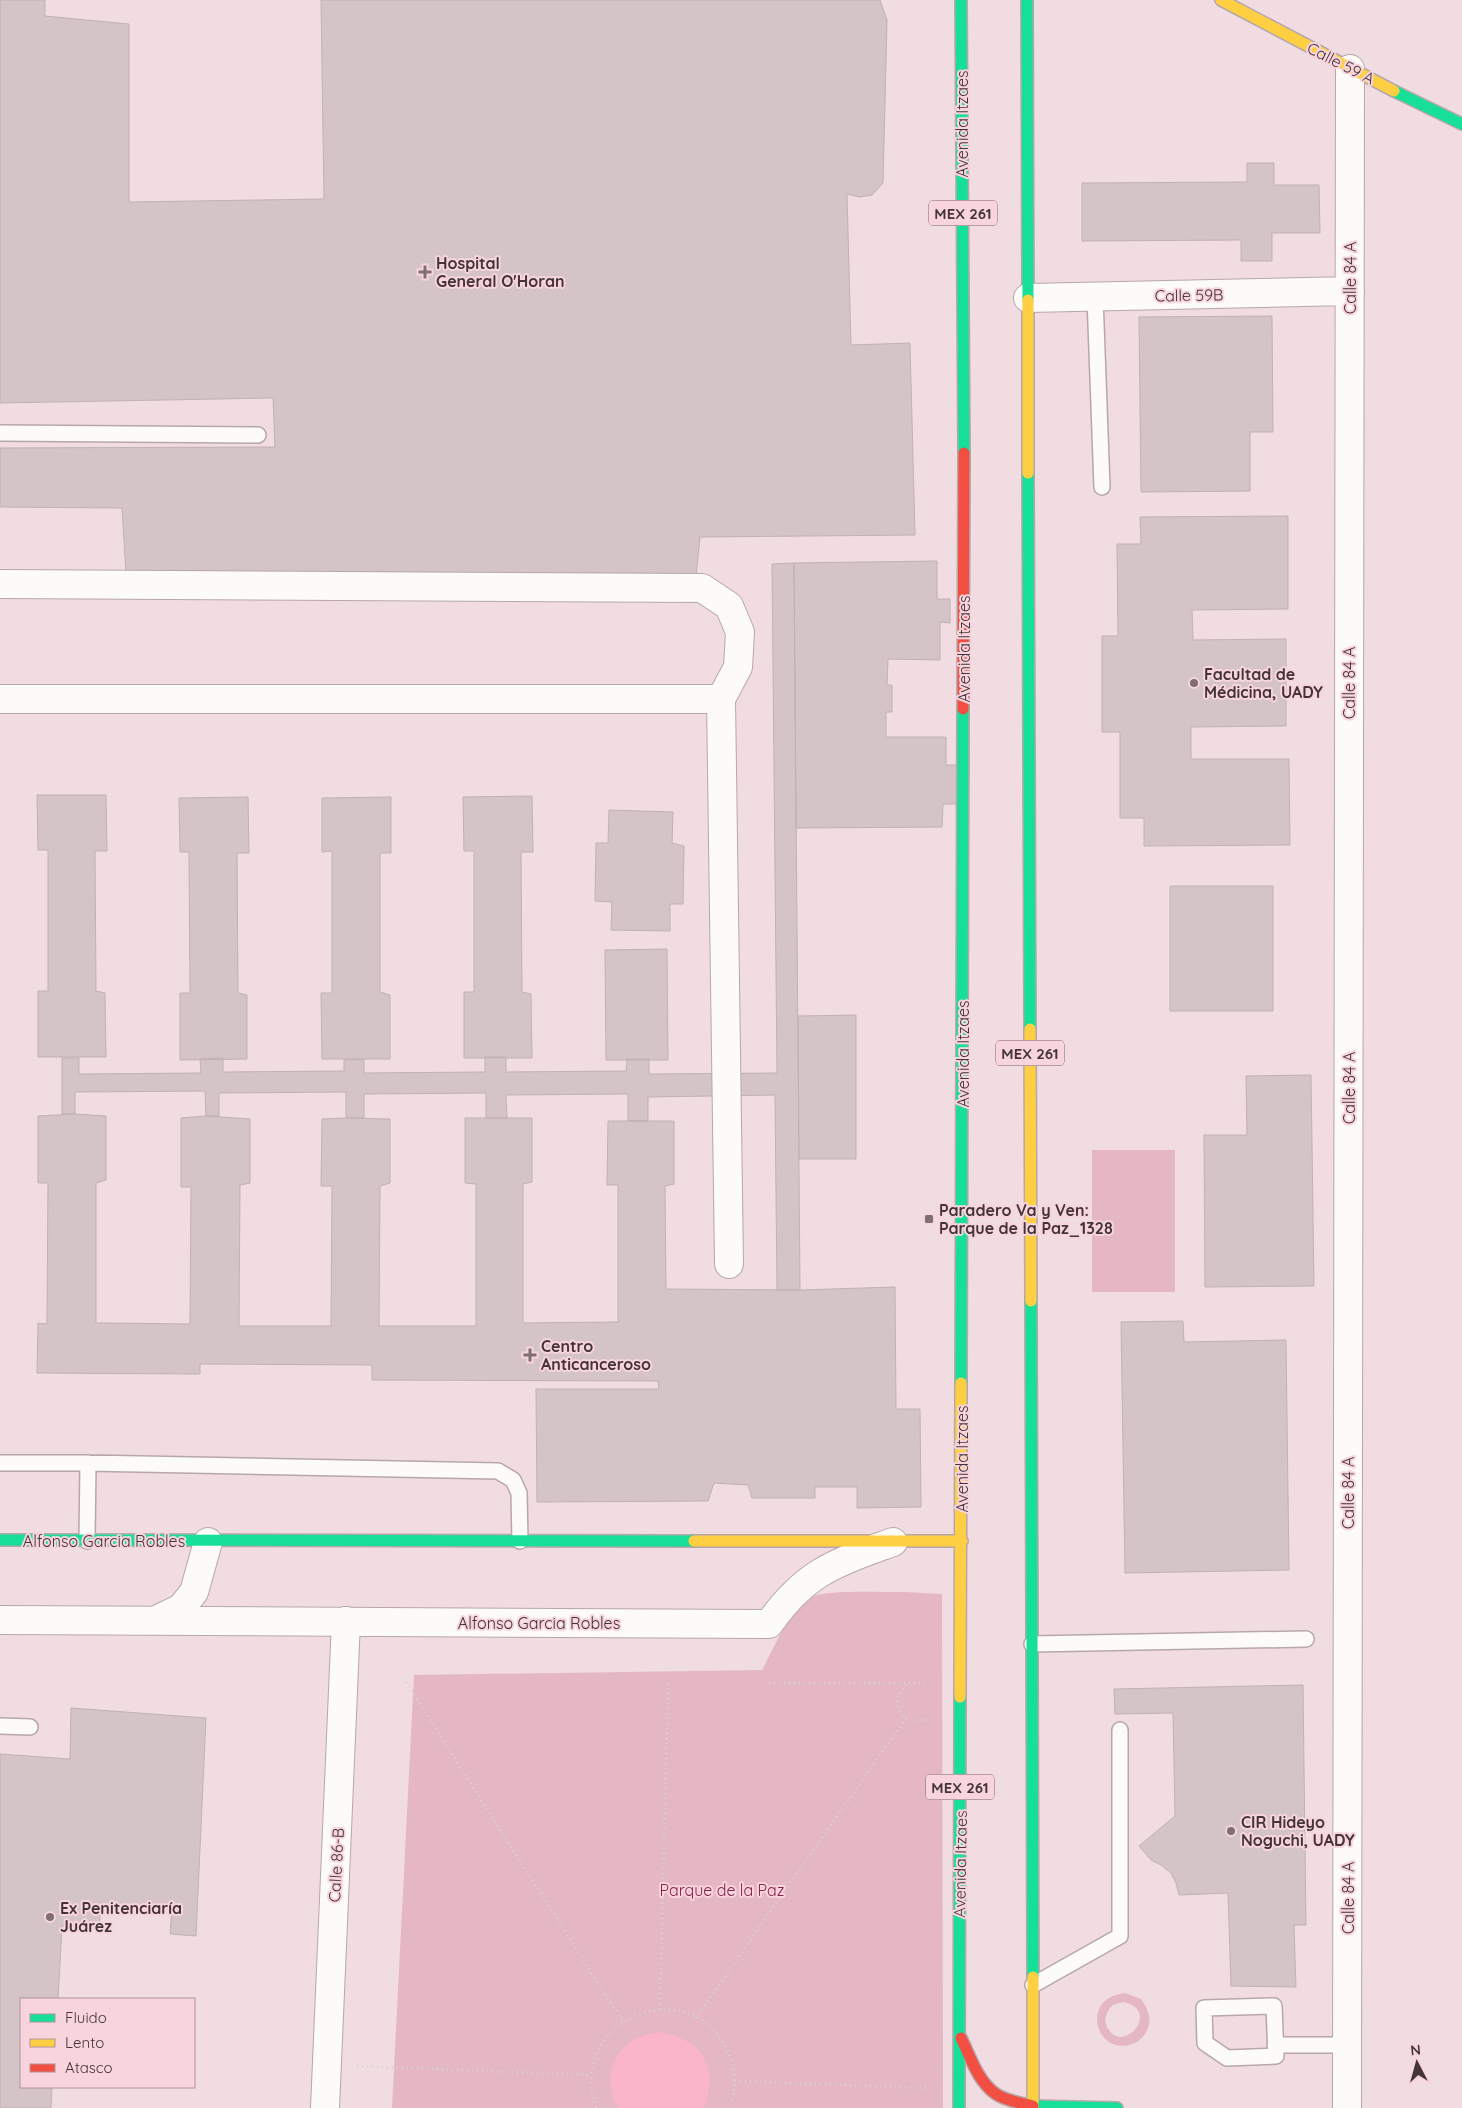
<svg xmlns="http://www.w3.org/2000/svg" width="1462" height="2108" viewBox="0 0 1462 2108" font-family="Quicksand,sans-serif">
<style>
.green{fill:#e4b7c3;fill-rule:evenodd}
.water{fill:#fab5c8}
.building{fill:#d4c4c8;stroke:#c0b1b4}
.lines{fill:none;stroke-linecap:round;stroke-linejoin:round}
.lane-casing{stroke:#b7a7ab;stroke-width:18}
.street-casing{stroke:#b7a7ab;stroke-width:30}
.fast-casing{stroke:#b7a7ab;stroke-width:14}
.slow-casing{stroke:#b7a7ab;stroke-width:14}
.jam-casing{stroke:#b7a7ab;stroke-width:14}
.path{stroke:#d7d1d3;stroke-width:3;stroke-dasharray:1 4;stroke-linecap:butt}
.lane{stroke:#fdfafa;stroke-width:15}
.street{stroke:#fdfafa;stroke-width:28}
.fast{stroke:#16e098;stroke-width:11}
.slow{stroke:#ffcf43;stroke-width:11}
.jam{stroke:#f24e42;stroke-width:11}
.poi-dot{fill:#7f6f73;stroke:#f8d4dd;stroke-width:2}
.labels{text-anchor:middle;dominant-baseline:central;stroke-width:4;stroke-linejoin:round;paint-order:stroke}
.shield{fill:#f8d4dd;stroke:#79646a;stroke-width:1}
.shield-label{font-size:15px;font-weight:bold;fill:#423438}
.street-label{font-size:16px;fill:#423438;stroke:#f8d4dd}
.poi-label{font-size:16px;font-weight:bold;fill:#423438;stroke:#f8d4dd;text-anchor:start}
.park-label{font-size:16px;fill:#872049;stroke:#f8d4dd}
</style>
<rect width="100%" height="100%" fill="#f0dce1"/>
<!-- green -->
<path class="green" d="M1092,1150h83v142h-83z
M905,1592l37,2 1,514h-551l22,-433 348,-5c10,-18 26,-56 41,-69 14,-13 80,-8 102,-9z
M1125,1993l16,6c7,10 12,21 5,33 -3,6 -8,10 -14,12 -36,13 -53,-46 -7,-51zM1123,2002c40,8 -1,55 -16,25 -4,-9 0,-16 6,-22z"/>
<!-- water -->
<path class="water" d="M661,2032c41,8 57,33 44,74l-2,2h-85c-13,-22 -9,-52 13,-66 9,-7 19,-8 30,-10z"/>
<!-- building -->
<path class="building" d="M0,0h45v16l84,8v178l195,-3 -3,-199h559l7,20 -4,163 -11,12 -13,2 -12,-3 4,151 59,-2 5,192 -215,2 -4,39 -570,-2 -4,-66 -122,-1v-59l275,-1 -2,-49 -273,5z
M1247,163h27v22h45l1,48h-48v28h-31v-21l-159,1v-58l165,-1z
M1272,316l1,116h-23v59l-109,1 -2,-175z
M1288,516v93l-96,1 1,30 93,-1v87l-95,1v32h98l1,86 -146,1v-28h-24v-86h-18v-96h16l-1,-92h24l-1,-27z
M937,561v38h13v24l-10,-1v38l-52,-1 -1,26h5v27h-6v25h60v28h11v39h-14l-1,23 -146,1 -2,-265z
M794,563l6,727h-23l-2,-195 -127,2v24h-20v-27l-122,1 1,23h-21v-25l-122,1v24h-18v-26l-127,1v23h-13l-1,-25 -130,1v22h-13v-56h17v16l122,-1 -1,-14 23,-1v14l121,-1v-11l20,-1v14l121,-1v-15h21v15l120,-1 1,-12h22v15l128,-1 -5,-509z
M37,795h69l1,56h-12l1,140 9,2 1,64h-68v-66h10v-141h-10z
M532,796l1,56h-12l1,140 9,2 1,64h-68v-66h10v-141h-10l-1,-54z
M248,797l1,56h-12l1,140 9,2v64l-67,1v-67h10l-1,-141h-9l-1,-54z
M391,797v56h-11v139l10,3v64h-68l-1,-66h11v-142l-10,1v-54z
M609,810l64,2 -1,31 12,3 -1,58h-13v27l-59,-1 1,-28 -17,-1 1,-58h12z
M1170,886h103v125h-103z
M667,949l1,111h-62l-1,-110z
M856,1015v144h-57l-1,-143z
M1311,1075l3,211 -109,1 -1,-152h43l-1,-59z
M75,1114l31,2v64l-10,3v140h11l83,1 1,-137h-10v-69l25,-2 44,3v64l-10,2 -1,141h92l1,-140h-11l1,-67 24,-1 44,1v64l-10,3 -1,140h97v-142l-11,-1v-65h67v64l-9,2v139l95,-1v-137h-11l1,-64h66v63l-9,2 1,103 134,1 95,-3 1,122h24l1,98 -64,1v-21h-42v11h-63l-4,-13 -34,-2 -6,18 -171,1 -1,-113h123l-1,-8 -286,-1v-15l-172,-1v10l-163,-1 1,-50 9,1 1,-141h-10v-67z
M1183,1321l1,21 102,-2 3,230 -164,3 -4,-251z
M1303,1685l3,240h-12l2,62 -65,-1 -3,-93 -49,2 -3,-12 -5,-10 -10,-8 -10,-5 -12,-14 36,-30 -2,-103 -58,1 -1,-25z
M71,1708l135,10 -10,218 -26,-2 2,-27 -72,-3v24l-38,-2 -4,73h-37v88h31l-1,21h-51v-354l70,5z"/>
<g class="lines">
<!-- lane casing -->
<g class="lane-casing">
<path id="lane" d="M1095,297l7,190
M0,433l258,2
M0,1463h88l410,8 15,9 6,13 1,48
M87,1541l1,-78
M1032,1644l274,-5
M0,1726l30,1
M1033,1985l87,-49v-206
M1274,2006l2,50 -49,2 -22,-15 -1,-35z
M1275,2045h72"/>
</g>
<!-- street casing -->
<g class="street-casing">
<path id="street" d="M1028,298l322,-7
M0,584l702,4 27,18 11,26 -2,35 -17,32 8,565
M0,699h721
M0,1620l769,4c37,-53 67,-61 124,-82
M156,1620l25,-12 13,-16 14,-50
M325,2108l21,-487
M1347,2108l3,-2039"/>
</g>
<!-- fast casing -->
<g class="fast-casing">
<path id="fast" d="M961,0l3,453
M1027,0l1,300
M1394,91l68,33
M1028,473l2,556
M1031,1301l2,676
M961,1383l2,-674
M0,1540l694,1
M1033,2106l84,2
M959,2108l1,-411"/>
</g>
<!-- slow casing -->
<g class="slow-casing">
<path id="slow" d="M1221,0l173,91
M1028,300v173
M1030,1029l1,272
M694,1541h268
M960,1697l1,-314
M1033,1977v131"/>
</g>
<!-- jam casing -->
<g class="jam-casing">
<path id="jam" d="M963,709l1,-256
M961,2038c9,18 17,44 35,56 10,7 25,9 37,12"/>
</g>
<!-- path -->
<path class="path" d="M406,1682l217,340
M769,1683h159
M906,1684l-9,13c0,19 14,28 31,22
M660,2009l8,-326
M696,2018l210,-300
M357,2066l234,9
M735,2081l191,7
M596,2108c-31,-89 96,-139 132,-56 8,18 9,38 1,56"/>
<!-- lane -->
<use href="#lane" class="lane"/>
<!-- street -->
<use href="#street" class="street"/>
<!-- fast -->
<use href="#fast" class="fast"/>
<!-- slow -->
<use href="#slow" class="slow"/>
<!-- jam -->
<use href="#jam" class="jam"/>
</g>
<!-- markers -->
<g class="poi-dot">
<path d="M422.5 264.5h5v5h5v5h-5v5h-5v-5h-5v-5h5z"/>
<circle cx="1194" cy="683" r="5"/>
<rect x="924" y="1214" width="10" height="10" rx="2.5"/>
<path d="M527.5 1347.5h5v5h5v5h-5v5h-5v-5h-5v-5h5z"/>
<circle cx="1231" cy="1831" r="5"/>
<circle cx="50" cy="1917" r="5"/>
</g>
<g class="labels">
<!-- shield labels -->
<g class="shield">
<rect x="929" y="200.5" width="68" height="25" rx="4"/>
<rect x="996" y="1040.5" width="68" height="25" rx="4"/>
<rect x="926" y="1774.5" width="68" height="25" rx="4"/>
</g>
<g class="shield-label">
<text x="963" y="213">MEX 261</text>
<text x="1030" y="1053">MEX 261</text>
<text x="960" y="1787">MEX 261</text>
</g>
<!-- street labels -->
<g class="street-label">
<text transform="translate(1341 63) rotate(27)">Calle 59 A</text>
<text transform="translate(962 124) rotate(-90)">Avenida Itzaes</text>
<text transform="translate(1350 278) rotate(-90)">Calle 84 A</text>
<text transform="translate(1189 295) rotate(-1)">Calle 59B</text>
<text transform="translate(964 649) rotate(-90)">Avenida Itzaes</text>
<text transform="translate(1349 683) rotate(-90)">Calle 84 A</text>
<text transform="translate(963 1054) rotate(-90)">Avenida Itzaes</text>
<text transform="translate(1349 1088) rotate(-90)">Calle 84 A</text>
<text transform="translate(962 1459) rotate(-90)">Avenida Itzaes</text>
<text transform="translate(1348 1493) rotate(-90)">Calle 84 A</text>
<text x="104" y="1541">Alfonso Garcia Robles</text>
<text x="539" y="1623">Alfonso Garcia Robles</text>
<text transform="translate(960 1864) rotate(-89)">Avenida Itzaes</text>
<text transform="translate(336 1865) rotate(-87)">Calle 86-B</text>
<text transform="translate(1348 1898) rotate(-90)">Calle 84 A</text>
</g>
<!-- poi labels -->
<g class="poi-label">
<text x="436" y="263">Hospital<tspan x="436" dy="18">General O'Horan</tspan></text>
<text x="1204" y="674">Facultad de<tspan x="1204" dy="18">Médicina, UADY</tspan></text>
<text x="939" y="1210">Paradero Va y Ven:<tspan x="939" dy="18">Parque de la Paz_1328</tspan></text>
<text x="541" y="1346">Centro<tspan x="541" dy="18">Anticanceroso</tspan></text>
<text x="1241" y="1822">CIR Hideyo<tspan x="1241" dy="18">Noguchi, UADY</tspan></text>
<text x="60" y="1908">Ex Penitenciaría<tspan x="60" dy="18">Juárez</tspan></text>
</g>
<!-- park labels -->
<g class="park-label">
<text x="722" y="1890">Parque de la Paz</text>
</g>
</g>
<!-- legend -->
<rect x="20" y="1998" width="175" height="90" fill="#f8d4dd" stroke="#af949b"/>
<rect x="30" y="2014" width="25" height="8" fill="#16e098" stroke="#af949b"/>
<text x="65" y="2023" font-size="15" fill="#423438">Fluido</text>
<rect x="30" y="2039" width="25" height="8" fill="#ffcf43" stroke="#af949b"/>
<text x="65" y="2048" font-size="15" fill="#423438">Lento</text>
<rect x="30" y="2064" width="25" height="8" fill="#f24e42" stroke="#af949b"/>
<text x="65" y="2073" font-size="15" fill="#423438">Atasco</text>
<!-- north arrow -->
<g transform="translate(1417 2063) rotate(354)" stroke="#f8d4dd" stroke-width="4" paint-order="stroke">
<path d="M0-4L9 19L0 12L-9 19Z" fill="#423438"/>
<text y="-8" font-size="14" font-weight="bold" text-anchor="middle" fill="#423438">N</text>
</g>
</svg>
